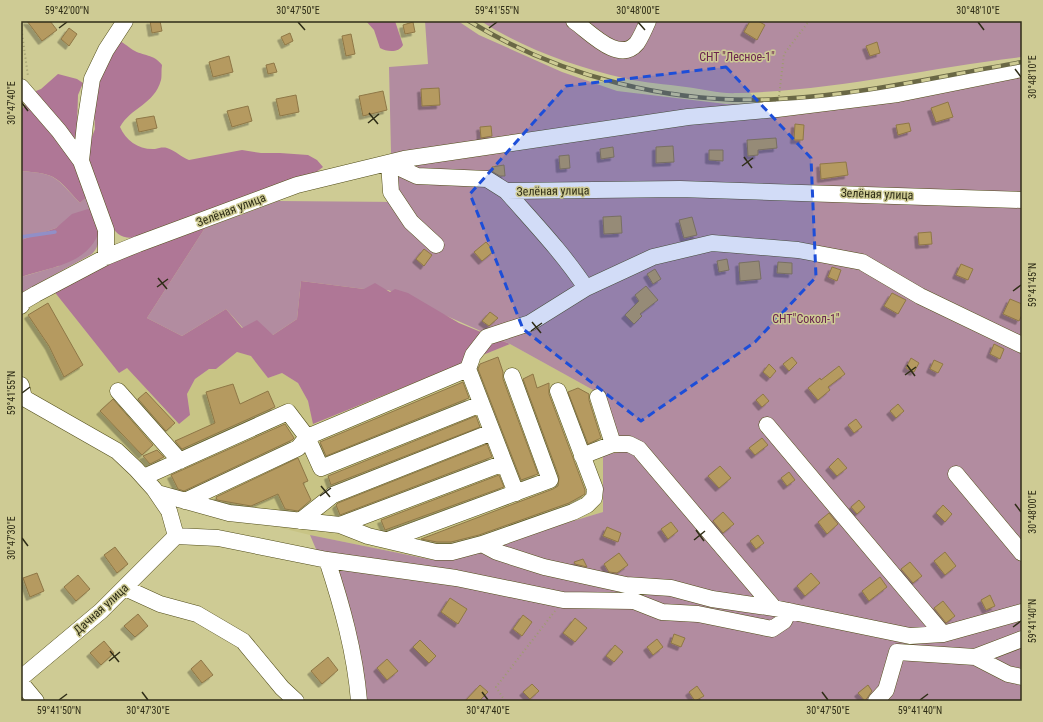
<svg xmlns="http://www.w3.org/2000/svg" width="1043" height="722" viewBox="0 0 1043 722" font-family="'Roboto Condensed',sans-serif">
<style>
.built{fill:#c8c485}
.green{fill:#b28ca0}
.forest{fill:#af7796}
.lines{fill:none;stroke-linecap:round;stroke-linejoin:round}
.stream{stroke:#918fc7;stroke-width:3.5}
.building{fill:#b59a61;stroke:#8e7746;filter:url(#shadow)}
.minor-casing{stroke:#514d18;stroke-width:17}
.path{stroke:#9e9b6e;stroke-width:2;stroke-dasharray:1 3;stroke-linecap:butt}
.minor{stroke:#fff;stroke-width:16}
.rail-casing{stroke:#6a6845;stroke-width:4.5}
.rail{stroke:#cecb94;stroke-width:3;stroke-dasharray:9;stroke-linecap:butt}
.marked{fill:#1d4ed8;fill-opacity:0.2;stroke:#1d4ed8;stroke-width:3;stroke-dasharray:8 5;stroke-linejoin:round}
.ticks{fill:none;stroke:#2f2d17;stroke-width:1.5}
.labels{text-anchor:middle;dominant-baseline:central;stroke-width:3;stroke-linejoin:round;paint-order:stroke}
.park-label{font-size:12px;fill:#6a244f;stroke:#cecb94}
.street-label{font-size:12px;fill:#2f2d17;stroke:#cecb94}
.neatline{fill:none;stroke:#2f2d17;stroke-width:1.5}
.ticks-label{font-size:10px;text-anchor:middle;fill:#2f2d17}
</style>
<defs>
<filter id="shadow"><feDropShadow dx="-3.5" dy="3.5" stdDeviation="0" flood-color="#0004"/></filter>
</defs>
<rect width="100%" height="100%" fill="#cecb94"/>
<!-- built -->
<path class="built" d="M53,290l66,83 7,-6 53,57 11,-9 -3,-21 8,-15 14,-10h7l21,-17 14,3 17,23 14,-5 16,10 10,18 6,23 196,-80 94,52 21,56 -22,3v57l-107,32 -63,16 -123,-25 -143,-35 -140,-109 -6,-30v-48z"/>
<!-- green -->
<path class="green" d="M425,21h33l21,14 83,37 55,19 109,13 67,-1 229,-37v635h-667l-14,-93 -31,-73 123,25 63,-16 107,-32v-57l22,-4 -21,-55 -94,-52 -122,-54 -24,-1 -63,-8 -4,38 -24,16 -30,-7 -17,-19 -44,27 -35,-18 58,-90 73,-27 121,1 -8,-50 -2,-85 39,-3z
M481,21h541v36c-95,11 -188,34 -285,36 -16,1 -34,-4 -51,-6 -20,-3 -42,-4 -63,-9 -47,-11 -101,-30 -142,-57z
M21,171c37,3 34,6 59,32l9,-8c6,19 19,42 3,59l-71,39v-16l38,-11 4,-43 -7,5 -35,12z"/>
<!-- forest -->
<path class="forest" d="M366,21h29l8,24c-4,8 -16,7 -23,3l-6,-18z
M116,39c7,3 11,7 17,11 10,6 21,4 29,15 -1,5 0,11 -1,15 -7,25 -30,27 -41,47 6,14 19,23 35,22 4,-1 8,-2 12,-1 9,3 14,9 22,12l53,-10 19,3h19l28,2 9,5 6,7 -13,10 -171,61c-12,0 -20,0 -26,-10l-28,-66 3,-15 7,-18 -2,-37z
M58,74l19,5 6,4 -5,12 -1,31 12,69 -9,8c-24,-26 -22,-29 -59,-32v-61l7,-8 3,-9 10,-4z
M88,209l5,2 6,21c-12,33 -49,35 -78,45v-37l35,-12 16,-14z
M205,228l-58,90 35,18 44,-27 16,19 15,-8 16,15 24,-16 4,-38 63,8 11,-6 15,9 5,-3 13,4 51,30 51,21 -197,80 -5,-23 -10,-18 -16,-10 -14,5 -17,-22 -14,-4 -21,17h-7l-14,10 -8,15 3,21 -11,9 -52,-56 -8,5 -66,-83 50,-26z"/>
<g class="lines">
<!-- stream -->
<path class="stream" d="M21,237l34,-5"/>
</g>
<!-- building -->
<path class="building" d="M27,21h23l7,9 -15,11z
M150,21h10l2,10 -10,2z
M750,21h8l7,4 -8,15 -13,-8z
M413,22l2,10 -10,2 -2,-9z
M69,28l8,6 -8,12 -8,-7z
M290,33l3,8 -8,4 -4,-8z
M351,34l4,20 -9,2 -4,-20z
M877,42l3,11 -10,3 -4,-10z
M229,56l4,16 -20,5 -4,-15z
M274,63l3,9 -9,2 -2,-9z
M439,88l1,17 -18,1 -1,-17z
M383,91l4,19 -24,6 -4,-20z
M296,95l3,17 -19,4 -4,-17z
M948,102l5,15 -17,5 -5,-14z
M248,106l4,15 -20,6 -5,-16z
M154,116l3,12 -18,4 -3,-13z
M909,123l2,8 -13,4 -2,-10z
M795,124l9,1 -1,15h-9z
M491,126l1,10 -11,2 -1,-11z
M776,138l1,10 -19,2v5l-10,1 -1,-16z
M673,146l1,16 -18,1v-16z
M613,147l1,10 -13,2 -1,-10z
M709,150h14v11l-14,-1z
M569,155l1,13 -10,1 -1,-13z
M846,162l2,13 -27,4 -1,-15z
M504,165l1,11h-5l-7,-4 -1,-5z
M621,216l1,17 -18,1 -1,-17z
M692,217l5,18 -13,3 -5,-18z
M931,232l1,12 -13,1 -1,-12z
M486,242l8,9 -12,10 -8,-9z
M424,249l8,6 -8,11 -8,-7z
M727,259l2,11 -10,2 -2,-11z
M759,261l2,18 -21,2 -1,-18z
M778,262l14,1v11l-15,-1z
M961,264l12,5 -5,11 -12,-5z
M832,267l9,3 -4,11 -9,-4z
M655,269l6,10 -8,5 -6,-10z
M646,286l12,14 -18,14 2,2 -8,8 -9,-9 14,-14 -4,-6z
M892,293l14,7 -8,14 -14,-8z
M1010,299l12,5v11l-3,6 -16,-7z
M48,303l35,62 -19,12 -15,-31 -21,-31z
M490,312l8,6 -9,8 -7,-5z
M994,344l10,5 -4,10 -10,-5z
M498,357l5,15v7l35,95 -17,6 -43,-111 2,-5z
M792,357l5,6 -8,8 -6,-7z
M911,358l8,5 -5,9 -8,-4z
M934,360l9,4 -5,9 -8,-4z
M769,364l7,7 -6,7 -7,-6z
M839,366l6,8 -17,13 2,3 -12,10 -10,-12 12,-10 1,2z
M533,374l4,14 12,-5v11l36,96v4l-16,9 -90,32 -28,7h-14l-16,-3 132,-50 5,-3 1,-9 -36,-98z
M463,382l6,16 -143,58 -6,-14z
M233,384l7,20 28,-13 7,16 -93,42 -7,-8 40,-18 -9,-31z
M578,388l11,6v6l12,38 -13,6 -20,-52z
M146,392l29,31 -9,8 -28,-32z
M763,394l6,7 -7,6 -6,-7z
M113,399l40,46 -11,10 -42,-44z
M898,404l6,7 -8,7 -6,-7z
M476,416l4,11 -149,58 -3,-9z
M856,419l6,8 -8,6 -6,-8z
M285,424l9,14 -2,2 -108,51 -6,-2 -7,-14z
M762,438l6,7 -13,10 -6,-7z
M487,444l5,13 -152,58 -4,-10 2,-2z
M157,450l7,7 -14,7 -7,-8z
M298,458l10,23 -5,2 8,17 -13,11 -13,-2 -7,-15 -27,12 -34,-6 -1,-3z
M838,458l9,10 -10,8 -8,-9z
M720,466l11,12 -12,10 -11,-12z
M789,472l6,8 -8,6 -6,-8z
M499,475l5,12 -119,43 -4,-10z
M859,500l6,7 -8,7 -6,-7z
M943,505l9,9 -7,8 -9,-9z
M723,512l11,12 -11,9 -10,-12z
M829,513l9,11 -11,10 -9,-12z
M671,522l7,9 -10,8 -7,-10z
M607,527l14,6 -3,9 -15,-6z
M758,535l6,8 -8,6 -6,-8z
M115,547l13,17 -11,9 -13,-18z
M945,552l11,14 -11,9 -11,-14z
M619,553l9,12 -11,8 -8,-1 -5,-8z
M583,559l4,8 -12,-3 -1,-2z
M910,562l12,14 -9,7 -12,-14z
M37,573l7,18 -14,6 -7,-19z
M811,573l9,10 -15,13 -8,-10z
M78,575l12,14 -14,12 -12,-14z
M880,577l7,10 -18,14 -7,-10z
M990,595l5,11 -9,4 -5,-10z
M450,598l17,11 -9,15 -17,-12z
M943,601l12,15 -9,7 -12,-15z
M138,614l10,12 -13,11 -11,-11z
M523,615l9,7 -10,14 -9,-7z
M575,618l12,10 -12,14 -12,-9z
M674,634l11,4 -4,9 -10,-4z
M657,639l6,8 -10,8 -6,-8z
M420,640l16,16 -7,7 -16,-16z
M104,641l10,12 -13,12 -11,-12z
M615,645l8,7 -9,10 -8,-6z
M328,657l10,13 -16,14 -11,-13z
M387,659l11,12 -11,9 -10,-12z
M201,660l12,15 -11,8 -11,-14z
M532,684l7,7 -9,8 -7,-7z
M480,685l8,7 -9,9h-14z
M868,685l4,6 -7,10 -7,-8z
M697,686l7,10 -9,5 -6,-9z"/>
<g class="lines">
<!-- minor casing -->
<g class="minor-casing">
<path id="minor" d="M574,21c15,10 45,44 63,22 4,-6 8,-15 11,-22
M21,87l38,44 22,30 25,69v27
M81,161l4,-37 7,-45 14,-29 19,-29
M389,163l28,13 70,3 19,12 174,-2 342,11
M389,163l2,29 20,30 25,23
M506,191c28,32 57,62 80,97
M21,306l3,-5 12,-7 70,-37 32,-13 159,-59 107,-26 284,-42 89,-8 121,-15 124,-25
M468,369l5,-14 14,-18 43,-14 56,-35 67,-31 59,-14 86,7 64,12 58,34 102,49
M21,385l3,13 93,53 19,18 18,20 15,22 7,25
M118,391l62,70
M767,425l176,209
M613,444h16l10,5 135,159
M582,456l31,-12 -15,-47
M956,474l66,79
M144,477l144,-65 19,25 14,31 160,-64
M157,493l72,20 111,12 28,11 68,16h16l30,-8 91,-32 14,-7 7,-7 1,-9 -37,-98
M185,501l113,-53 9,-11 161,-68 48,124
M300,521l33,-26 159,-63
M340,525l164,-62
M176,536l42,2 109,22 129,18 107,22 71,1 28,11 36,2 74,15 12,-8 5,-10
M388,540l162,-60 -38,-104
M482,544l15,8 47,15 82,18 45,3 41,11 62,9 136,28 33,-2 79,-22
M327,560c15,46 28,92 32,141
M125,588l35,16 37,10 46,27 39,47 14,13
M975,657l47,-18
M21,678l80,-67 75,-75
M21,683l15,18
M876,701l10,-11 11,-38 78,5 33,17 14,3"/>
</g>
<!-- path -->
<path class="path" d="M21,26l7,50
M779,96l5,-42 25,-33
M505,701l-9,-14 59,-76"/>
<!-- minor -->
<use href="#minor" class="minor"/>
<!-- rail casing -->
<g class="rail-casing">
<path id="rail" d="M469,21c91,56 204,84 310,78 83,-4 162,-23 243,-37"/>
</g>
<!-- rail -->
<use href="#rail" class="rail"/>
</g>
<!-- marked area -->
<path class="marked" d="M726,67l85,91 5,119 -61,65 -114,79 -118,-92 -53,-135 96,-108z"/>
<!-- ticks -->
<path class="ticks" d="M298,22l7,8M638,22l7,8M978,22l6,8M59,28l8,-6M489,28l8,-6M1015,69l6,8M22,103l6,8M369,113l9,11M368,123l11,-9M744,157l8,11M742,166l11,-8M158,278l9,11M157,287l11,-8M1013,291l8,-6M532,322l9,11M531,331l11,-8M907,365l8,11M905,375l11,-8M22,393l8,-6M321,486l9,11M320,496l11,-8M1015,504l6,8M696,530l8,11M22,538l6,8M694,540l11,-9M1013,627l8,-6M110,651l9,11M109,661l11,-9M142,692l6,8M482,692l6,8M822,692l6,8M59,700l8,-6M920,700l8,-6"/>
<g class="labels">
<!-- park labels -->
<g class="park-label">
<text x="737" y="57">СНТ "Лесное-1"</text>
<text x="806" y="319">СНТ"Сокол-1"</text>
</g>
<!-- street labels -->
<g class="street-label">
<text transform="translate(553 191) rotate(-1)">Зелёная улица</text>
<text transform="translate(877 194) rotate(2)">Зелёная улица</text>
<text transform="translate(231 210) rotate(-21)">Зелёная улица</text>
<text transform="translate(101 609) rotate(-42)">Дачная улица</text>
</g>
</g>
<!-- border -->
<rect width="1043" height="722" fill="none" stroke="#cecb94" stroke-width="44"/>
<rect x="22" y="22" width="999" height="678" class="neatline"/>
<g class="ticks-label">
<text x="67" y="14">59°42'00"N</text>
<text x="298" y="14">30°47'50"E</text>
<text x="497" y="14">59°41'55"N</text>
<text x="638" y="14">30°48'00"E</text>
<text x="978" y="14">30°48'10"E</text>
<text transform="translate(1032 77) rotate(-90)" y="4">30°48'10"E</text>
<text transform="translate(11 103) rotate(-90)" y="4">30°47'40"E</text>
<text transform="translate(1032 285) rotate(-90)" y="4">59°41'45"N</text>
<text transform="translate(11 393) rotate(-90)" y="4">59°41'55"N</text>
<text transform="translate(1032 512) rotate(-90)" y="4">30°48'00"E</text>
<text transform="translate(11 538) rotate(-90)" y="4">30°47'30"E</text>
<text transform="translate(1032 621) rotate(-90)" y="4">59°41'40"N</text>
<text x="59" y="714">59°41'50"N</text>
<text x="148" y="714">30°47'30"E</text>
<text x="488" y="714">30°47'40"E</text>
<text x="828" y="714">30°47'50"E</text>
<text x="920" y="714">59°41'40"N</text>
</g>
</svg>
